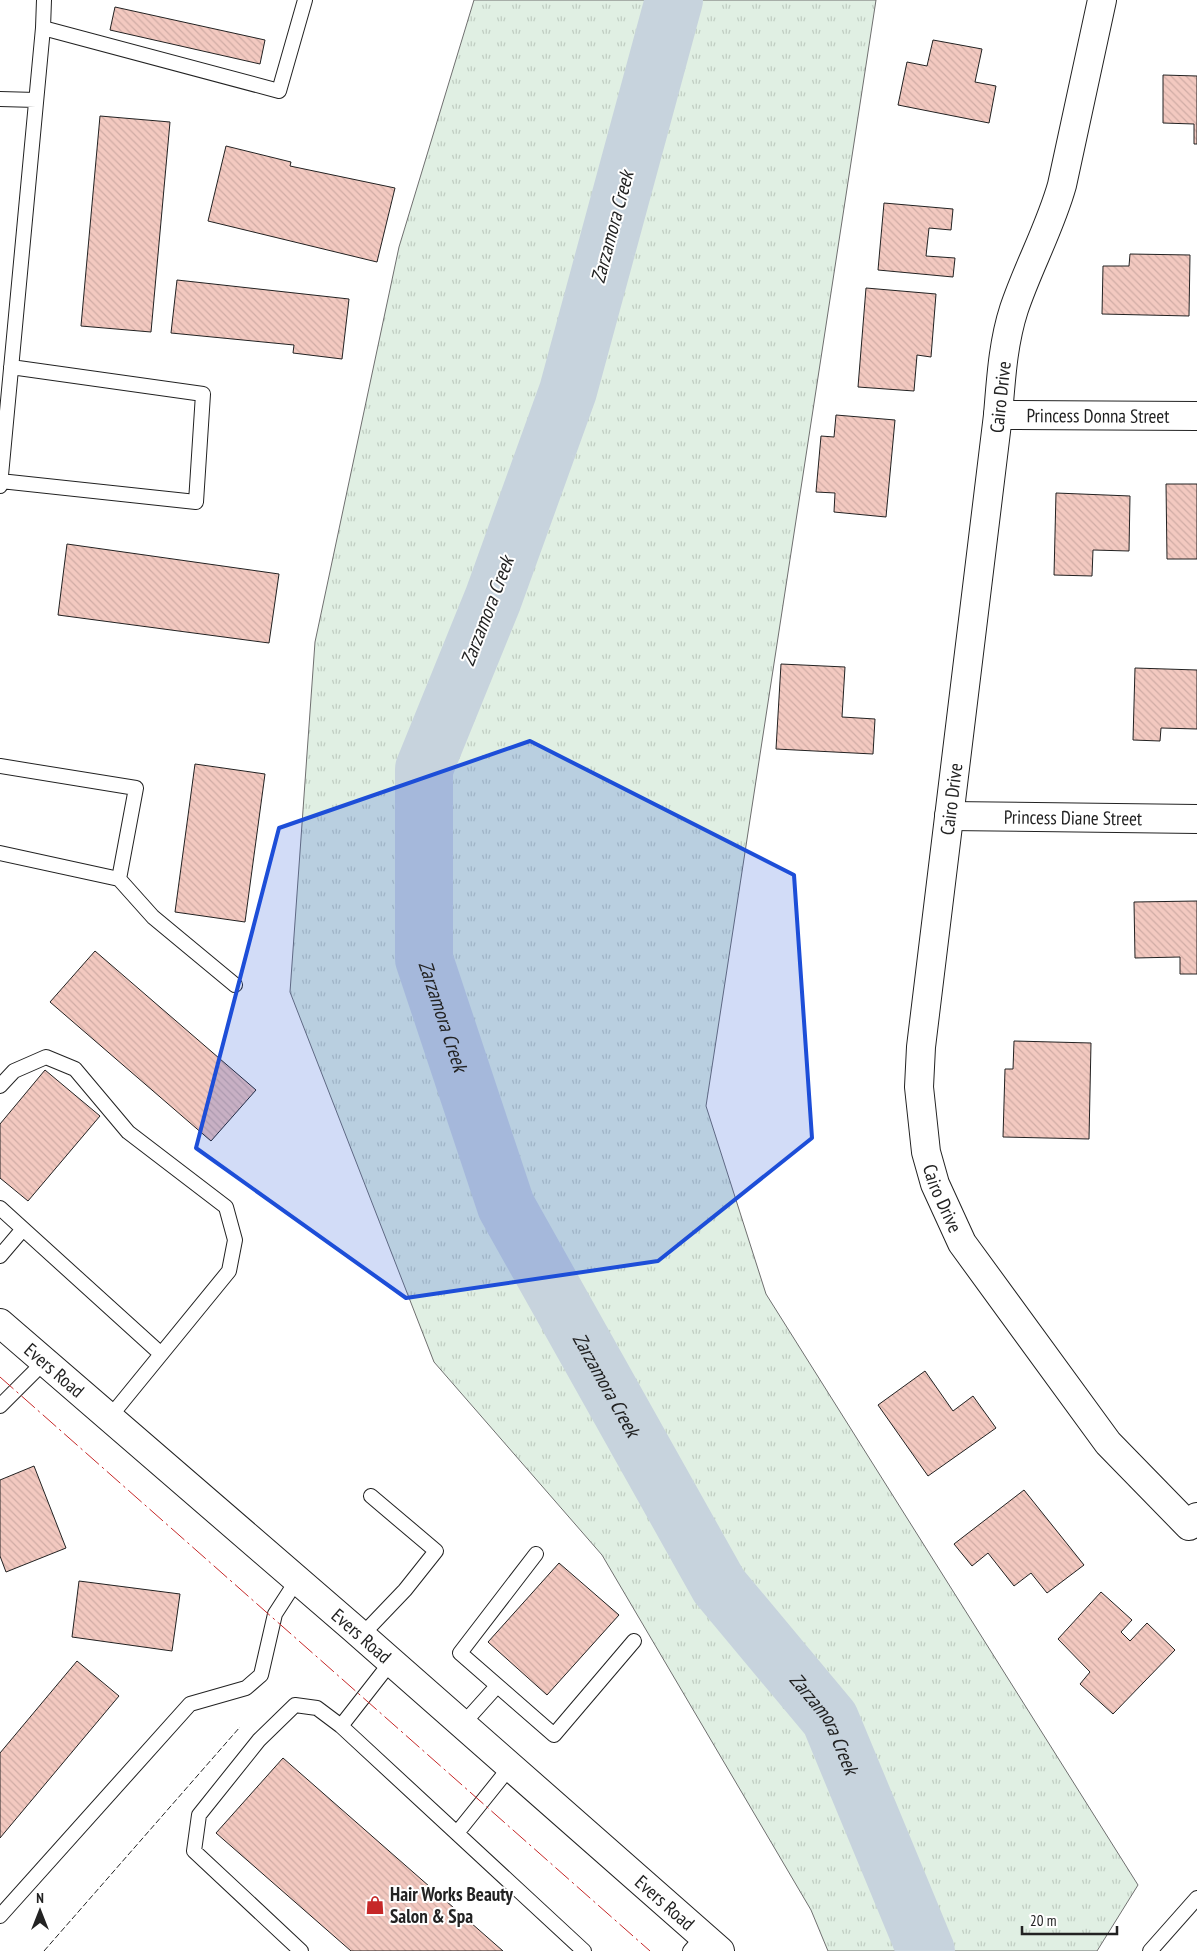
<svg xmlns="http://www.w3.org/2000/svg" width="1197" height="1951" viewBox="0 0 1197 1951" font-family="'PT Sans Narrow',sans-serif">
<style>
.grass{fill:url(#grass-tufts);stroke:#6f6f6f}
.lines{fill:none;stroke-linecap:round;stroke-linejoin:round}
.river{stroke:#c7d3dd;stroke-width:58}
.building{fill:url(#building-back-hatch);stroke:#222}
.service-casing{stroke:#222;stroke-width:16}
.minor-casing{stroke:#222;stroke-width:30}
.secondary-casing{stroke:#222;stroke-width:30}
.service{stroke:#fff;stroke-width:14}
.minor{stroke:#fff;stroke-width:28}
.secondary{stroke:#fff;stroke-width:28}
.fence{stroke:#222;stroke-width:1;stroke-dasharray:6 2.5;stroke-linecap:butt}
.power{stroke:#c62828;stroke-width:1;stroke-dasharray:18 4 2.5 4;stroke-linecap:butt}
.marked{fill:#1d4ed8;fill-opacity:0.2;stroke:#1d4ed8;stroke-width:4;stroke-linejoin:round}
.labels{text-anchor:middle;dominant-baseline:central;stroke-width:4;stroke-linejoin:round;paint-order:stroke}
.street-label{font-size:19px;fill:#222;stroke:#fff}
.poi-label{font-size:19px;font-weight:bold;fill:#222;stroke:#fff;text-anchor:start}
.water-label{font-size:20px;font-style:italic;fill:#222;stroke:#fff}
</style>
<defs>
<pattern id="grass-tufts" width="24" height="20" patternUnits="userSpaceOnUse" patternTransform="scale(1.25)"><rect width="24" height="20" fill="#e0efe3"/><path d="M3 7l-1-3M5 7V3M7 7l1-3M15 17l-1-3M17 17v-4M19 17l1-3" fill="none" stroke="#c0cdc2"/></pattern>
<pattern id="building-back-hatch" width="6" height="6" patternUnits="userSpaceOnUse" patternTransform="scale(1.25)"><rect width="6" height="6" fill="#f3c9c0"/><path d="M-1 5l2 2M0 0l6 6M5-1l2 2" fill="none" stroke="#d0aca5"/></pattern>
</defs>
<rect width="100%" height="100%" fill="#fff"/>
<!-- grass -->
<path class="grass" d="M474,0h402l-170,1106 60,188 372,591 -41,66h-269l-17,-41 -209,-355 -168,-193 -144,-370 25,-350 84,-395z"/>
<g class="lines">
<!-- river -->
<path class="river" id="s1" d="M674,0l-106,391 -75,208 -69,170v190l82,247 213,380 111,133 96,232"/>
</g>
<!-- building -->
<path class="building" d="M115,7l150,33 -5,24 -150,-34z
M933,40l49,9 -7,33 21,4 -7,37 -91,-18 9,-43 20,4z
M1163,75l34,1v68h-3v-20l-31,-1z
M100,116l70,6 -19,210 -70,-6z
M226,146l65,16 -1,4 105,22 -18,74 -169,-41z
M884,203l69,6 -2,21 -22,-2 -3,28 29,2 -2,19 -75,-7z
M1130,254l60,1 -1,61 -87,-2 1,-48h26z
M177,280l172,19 -7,60 -49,-6 1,-8 -123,-12z
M866,288l70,6 -5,63 -14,-2 -3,36 -56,-4z
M836,415l59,5 -9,97 -52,-5 1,-19 -19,-1 5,-56 13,1z
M1166,484h31v75h-30z
M1056,493l74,3 -1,55 -36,-1 -1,26 -38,-1z
M67,544l212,30 -10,69 -211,-28z
M781,664l64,3 -3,50 33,2 -2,35 -97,-5z
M1135,668l62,2v59l-36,-1 -1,13 -27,-1z
M195,764l70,10 -20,148 -70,-10z
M1197,901v73h-17v-17l-45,1 -1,-56z
M95,951l161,139 -45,51 -161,-139z
M1014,1041l77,2 -2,96 -86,-2 2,-68h8z
M45,1070l55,46 -72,85 -28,-23v-54z
M925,1371l28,40 20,-15 23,32 -68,48 -50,-71z
M34,1466l32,82 -60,24 -6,-16v-76z
M1024,1490l60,75 -37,28 -16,-20 -17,13 -26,-33 -16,13 -18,-22z
M559,1563l60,52 -72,80 -59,-53z
M79,1581l101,13 -8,57 -100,-14z
M1101,1592l31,28 -11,12 9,9 17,-18 28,27 -62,64 -33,-30 10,-12 -32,-33z
M77,1661l42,35 -119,142v-85z
M283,1758l220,193h-152l-135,-118z"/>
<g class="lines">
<!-- service casing -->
<g class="service-casing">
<path id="service" d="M43,28l1,-28
M0,99l36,1
M0,481l196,21 7,-108 -192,-27
M0,486l43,-458 236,63 26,-91
M0,766l136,22 -17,91 -119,-26
M119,879l34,38 82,68
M0,1086l14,-15 32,-14 29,12 53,63 98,75 9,33 -6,31 -120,147
M0,1208l161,146
M0,1256l23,-27
M0,1406l44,-44
M536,1554l-76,99 94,82 80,-94
M361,1636l44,-46 31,-39 -65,-55
M462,1725l35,-39
M341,1726l243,225
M457,1833l53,-66
M0,1916l190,-212 56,-16 15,-13 14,-61 22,-34
M301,1951l-107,-100 5,-36 60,-75 36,-35 22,3 24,18 50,-64
M690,1951l13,-15
M1150,1951l47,-53"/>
</g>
<!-- minor casing -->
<g class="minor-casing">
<g id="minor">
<path id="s2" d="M1102,0l-40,185c-12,43 -34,82 -48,124 -11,34 -13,70 -16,106l-77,632 -2,40 7,65 9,32 27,59 146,200 81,83 8,-9"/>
<path id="s3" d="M998,415l199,1"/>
<path id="s4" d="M949,816l248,3"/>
</g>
</g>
<!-- secondary casing -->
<g class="secondary-casing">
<g id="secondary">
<path id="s5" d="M0,1323l353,305 367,323"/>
</g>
</g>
<!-- service -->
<use href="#service" class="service"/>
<!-- minor -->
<use href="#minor" class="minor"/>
<!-- secondary -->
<use href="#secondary" class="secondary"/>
<!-- fence -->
<path class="fence" d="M44,1951l196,-224"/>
<!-- power -->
<path class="power" d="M0,1377l650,574"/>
</g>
<!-- marked area -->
<path class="marked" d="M530,741l264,134 18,263 -154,123 -252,37 -210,-150 83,-320z"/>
<!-- icons -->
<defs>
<g id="shop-bare" transform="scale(1.5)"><path d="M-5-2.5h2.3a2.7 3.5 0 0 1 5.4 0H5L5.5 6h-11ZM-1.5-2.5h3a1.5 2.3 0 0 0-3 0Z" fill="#c62828" stroke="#fff" stroke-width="2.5" paint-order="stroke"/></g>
</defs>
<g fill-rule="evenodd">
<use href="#shop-bare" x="375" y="1905"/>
</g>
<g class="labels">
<!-- street labels -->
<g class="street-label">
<text transform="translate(1000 397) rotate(-84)">Cairo Drive</text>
<text stroke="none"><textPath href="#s3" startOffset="100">Princess Donna Street</textPath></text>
<text transform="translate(951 799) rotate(-83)">Cairo Drive</text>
<text stroke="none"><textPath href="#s4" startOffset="124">Princess Diane Street</textPath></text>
<text stroke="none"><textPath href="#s2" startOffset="1221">Cairo Drive</textPath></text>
<text stroke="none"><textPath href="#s5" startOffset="72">Evers Road</textPath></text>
<text stroke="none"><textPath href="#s5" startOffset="478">Evers Road</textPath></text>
<text stroke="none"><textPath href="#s5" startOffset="882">Evers Road</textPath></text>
</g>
<!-- poi labels -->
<g class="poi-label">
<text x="390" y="1894">Hair Works Beauty<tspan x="390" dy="22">Salon &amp; Spa</tspan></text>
</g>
<!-- water labels -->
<g class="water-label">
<text transform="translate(612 227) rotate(-75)">Zarzamora Creek</text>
<text transform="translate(487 611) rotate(-69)">Zarzamora Creek</text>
<text stroke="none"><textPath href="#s1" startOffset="1060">Zarzamora Creek</textPath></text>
<text stroke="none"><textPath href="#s1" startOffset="1465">Zarzamora Creek</textPath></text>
<text stroke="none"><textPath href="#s1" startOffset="1870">Zarzamora Creek</textPath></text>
</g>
</g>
<!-- north arrow -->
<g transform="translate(40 1911)" stroke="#ffffff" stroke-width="4" paint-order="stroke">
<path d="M0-4L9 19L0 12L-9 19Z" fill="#222222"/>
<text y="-8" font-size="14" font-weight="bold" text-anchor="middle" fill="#222222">N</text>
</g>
<!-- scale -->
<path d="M1022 1926v8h95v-8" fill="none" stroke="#222222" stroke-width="2.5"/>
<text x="1030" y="1926" font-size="15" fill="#222222" stroke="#ffffff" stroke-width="4" paint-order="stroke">20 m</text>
</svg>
